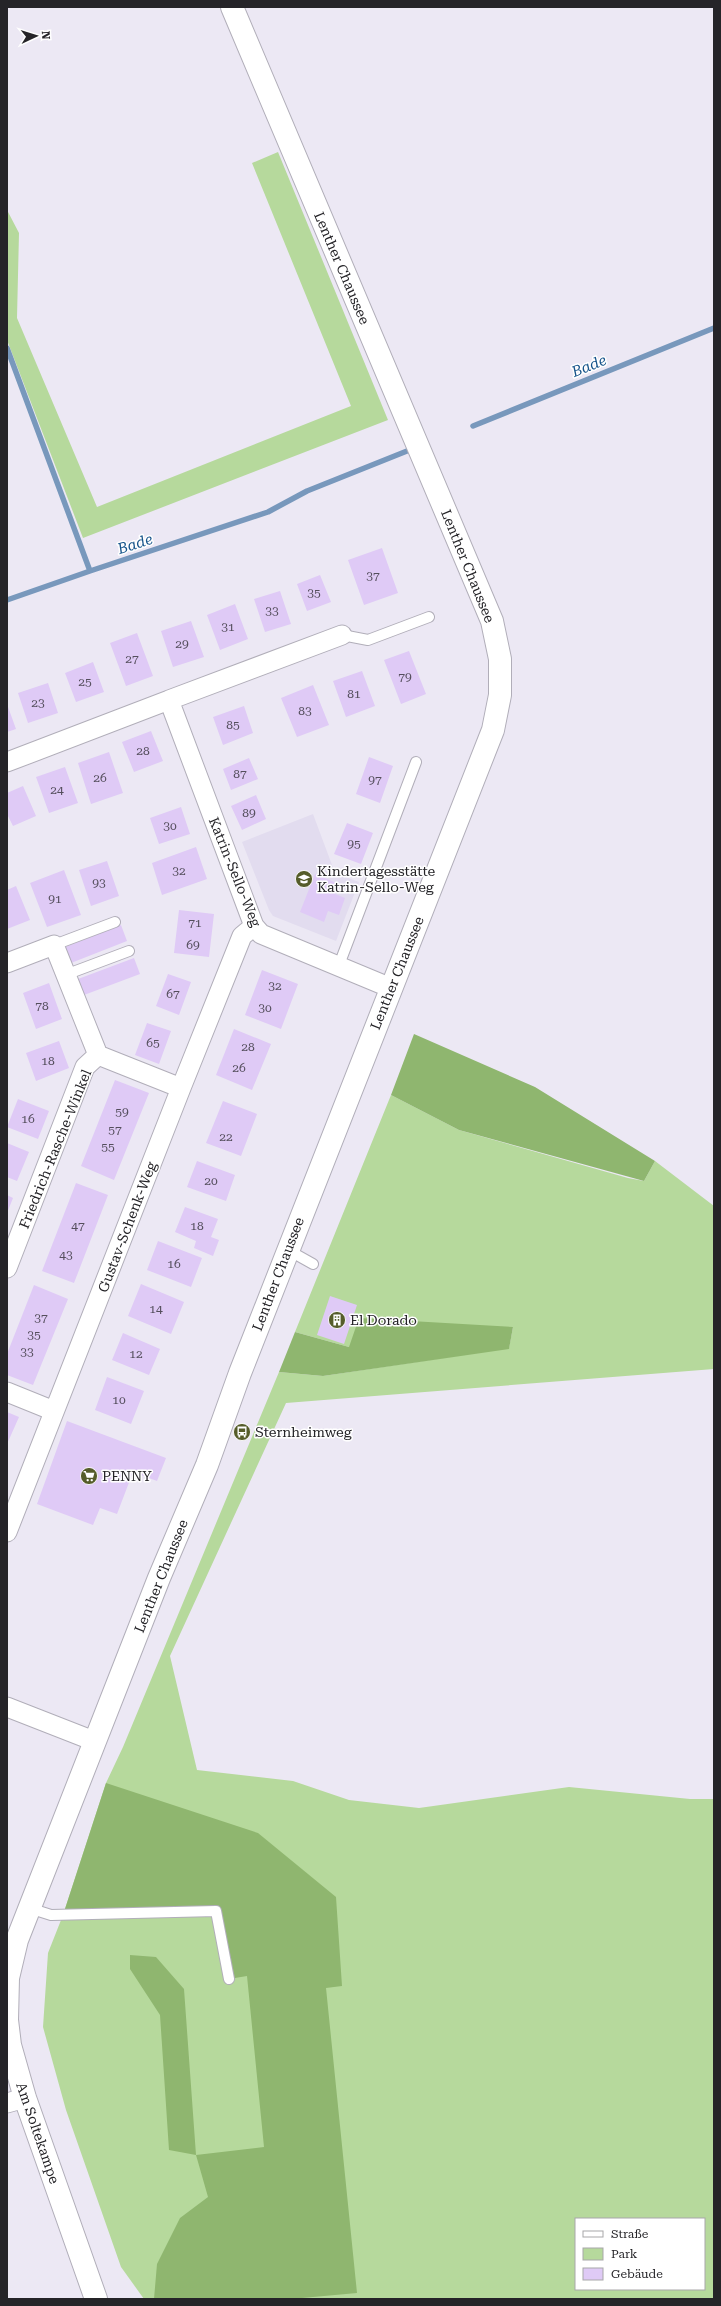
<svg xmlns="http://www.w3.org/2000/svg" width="721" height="2306" viewBox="0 0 721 2306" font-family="'Roboto Serif',serif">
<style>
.built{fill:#e2dcef}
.green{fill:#b6d99c;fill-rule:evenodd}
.forest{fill:#8fb66f}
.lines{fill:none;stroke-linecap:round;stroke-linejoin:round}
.stream{stroke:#7898bc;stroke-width:5.5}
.building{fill:#dfcaf6}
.service-casing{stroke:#b1aeb9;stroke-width:12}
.minor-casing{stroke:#b1aeb9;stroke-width:21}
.tertiary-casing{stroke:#b1aeb9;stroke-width:24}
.service{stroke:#fff;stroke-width:10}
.minor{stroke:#fff;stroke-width:19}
.tertiary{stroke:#fff;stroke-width:22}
.labels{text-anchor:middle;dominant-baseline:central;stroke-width:3;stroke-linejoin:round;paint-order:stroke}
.number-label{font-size:12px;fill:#544e5c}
.street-label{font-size:14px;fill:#252428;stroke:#fff}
.poi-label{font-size:14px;fill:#252428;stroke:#fff;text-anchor:start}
.water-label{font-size:15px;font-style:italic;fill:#15538a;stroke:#fff}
</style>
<rect width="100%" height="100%" fill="#ece8f4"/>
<!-- built -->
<path class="built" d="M313,814l22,59 24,9 -23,59 -63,-25 -4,-6 -27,-68z"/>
<!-- green -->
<path class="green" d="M278,152l110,268 -305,118 -76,-198v-130l12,23 -2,85 80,189 254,-101 -99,-243z
M391,1095l68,35 169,48 16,3 11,-20 59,45v163l-428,34 -116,253 27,114 96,11 56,19 70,8 150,-21 121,12h24v500h-570l-23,-32 -55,-157 -23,-83 5,-74 15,-38 43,-132 17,-36 156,-375 44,4 186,-28 4,-21 -164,20 -54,-15zM576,2219h128v70h-128z"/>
<!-- forest -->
<path class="forest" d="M414,1034l121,53 120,74 -11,20 -185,-51 -68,-35z
M359,1318l154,9 -4,22 -186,27 -44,-4 16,-40 54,15z
M106,1783l152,50 78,64 6,89 -16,2 31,305 -66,6h-137l3,-35 23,-46 28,-21 -12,-42 -27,-5 -9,-135 -30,-46v-14l26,2 28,32 12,166 68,-8 -17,-171 -18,3 -13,-68 -153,4z"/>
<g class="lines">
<!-- stream -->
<path class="stream" d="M7,348l83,223 178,-59 39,-21 100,-40
M473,426l241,-98
M7,600l83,-29"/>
</g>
<!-- building -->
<path class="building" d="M382,548l16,45 -34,12 -16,-45z
M320,575l11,27 -24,9 -10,-27z
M280,591l11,33 -26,8 -11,-33z
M235,604l13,35 -28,11 -13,-35z
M191,621l13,36 -31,10 -12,-36z
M137,633l16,43 -27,10 -16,-43z
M409,651l17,43 -25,10 -17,-44z
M93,662l11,30 -28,10 -11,-29z
M362,671l13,35 -29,11 -13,-36z
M48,683l10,30 -30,10 -10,-30z
M313,685l16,40 -32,12 -16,-39z
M7,704l9,25 -9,3z
M244,706l9,27 -30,12 -10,-28z
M151,731l12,30 -29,11 -12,-30z
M109,752l14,41 -32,11 -13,-41z
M369,757l24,9 -13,37 -24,-9z
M249,758l9,21 -27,11 -8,-21z
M65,767l13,36 -29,10 -13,-36z
M23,786l13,30 -23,10 -6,-12v-21z
M256,795l10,24 -24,11 -11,-24z
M181,807l9,27 -31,10 -9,-26z
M347,823l26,10 -12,31 -27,-10z
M196,847l11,32 -45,16 -10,-32z
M107,861l12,35 -28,10 -12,-36z
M64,870l17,45 -34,12 -17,-44z
M315,874l24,10 -4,10 10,4 -6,17 -11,-4 -4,11 -24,-10z
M16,886l14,34 -23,9v-39z
M179,910l35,4 -5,43 -35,-4z
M121,925l6,16 -56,22 -6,-16z
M134,958l6,16 -56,21 -6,-16z
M262,970l36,14 -17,45 -36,-14z
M168,974l23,8 -12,33 -23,-9z
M49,983l13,36 -26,10 -13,-36z
M147,1023l24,8 -12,33 -24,-9z
M234,1029l37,15 -19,46 -36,-15z
M59,1041l10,27 -33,13 -10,-28z
M115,1080l34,13 -35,87 -33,-14z
M18,1099l31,12 -11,28 -31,-12z
M223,1101l34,13 -16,42 -35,-13z
M7,1143l22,9 -12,29 -10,-4z
M197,1161l38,14 -9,26 -39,-14z
M76,1183l32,12 -34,88 -32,-12z
M7,1195l6,3 -6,15z
M185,1207l33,12 -7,18 8,3 -6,16 -19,-8 2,-7 -21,-9z
M158,1241l44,17 -11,29 -44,-17z
M141,1284l43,18 -13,32 -43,-18z
M34,1285l34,14 -35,86 -26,-10v-21z
M330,1296l27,9 -13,39 -27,-9z
M123,1333l37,16 -11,26 -37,-15z
M107,1377l37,14 -13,33 -36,-14z
M7,1412l12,5 -12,27z
M67,1421l99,37 -9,23 -24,-9 -16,42 -17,-6 -7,17 -56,-21z"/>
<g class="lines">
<!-- service casing -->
<g class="service-casing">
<path id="service" d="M342,635l26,5 61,-23
M54,945l61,-23
M339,965l77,-203
M65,975l64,-24
M288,1250l25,14
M29,1908l22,7 165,-4 13,68"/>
</g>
<!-- minor casing -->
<g class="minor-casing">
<path id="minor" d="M169,700l173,-65
M7,762l162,-62 85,226 7,8 130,54
M7,963l47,-18 44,110 83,33
M7,1268l78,-201 13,-12
M7,1392l47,19
M7,1532l174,-444 61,-152 12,-10
M7,1707l87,34
M7,2103l18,-5"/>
</g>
<!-- tertiary casing -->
<g class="tertiary-casing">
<path id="tertiary" d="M96,2299l-71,-201 -15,-53 -3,-25 1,-42 9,-38 142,-362 48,-113 33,-92 253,-643 7,-35v-36l-8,-38 -260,-614"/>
</g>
<!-- service -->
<use href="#service" class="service"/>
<!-- minor -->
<use href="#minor" class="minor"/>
<!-- tertiary -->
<use href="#tertiary" class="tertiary"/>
</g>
<!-- icons -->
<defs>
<g id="school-disc" transform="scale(0.9)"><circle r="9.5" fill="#555c2a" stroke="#fff"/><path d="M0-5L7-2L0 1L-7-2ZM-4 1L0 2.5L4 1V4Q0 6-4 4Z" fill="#fff"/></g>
<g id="building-disc" transform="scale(0.9)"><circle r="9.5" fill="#555c2a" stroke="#fff"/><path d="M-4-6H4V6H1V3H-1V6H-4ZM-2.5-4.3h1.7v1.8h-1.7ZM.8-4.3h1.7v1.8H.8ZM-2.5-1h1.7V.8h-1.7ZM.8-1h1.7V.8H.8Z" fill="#fff"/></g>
<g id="bus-disc" transform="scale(0.9)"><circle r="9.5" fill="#555c2a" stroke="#fff"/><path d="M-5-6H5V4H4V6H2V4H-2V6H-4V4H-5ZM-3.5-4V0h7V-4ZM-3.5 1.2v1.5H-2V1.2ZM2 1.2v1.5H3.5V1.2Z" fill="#fff"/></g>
<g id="supermarket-disc" transform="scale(0.9)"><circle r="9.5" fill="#555c2a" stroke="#fff"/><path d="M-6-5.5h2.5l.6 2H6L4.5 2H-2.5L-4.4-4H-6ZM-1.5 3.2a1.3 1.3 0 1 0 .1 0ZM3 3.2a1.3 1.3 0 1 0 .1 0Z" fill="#fff"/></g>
</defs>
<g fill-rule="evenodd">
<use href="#school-disc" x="304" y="879"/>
<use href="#building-disc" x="337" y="1320"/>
<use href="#bus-disc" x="242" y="1432"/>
<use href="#supermarket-disc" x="89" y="1476"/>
</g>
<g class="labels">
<!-- number labels -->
<g class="number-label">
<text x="373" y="576">37</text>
<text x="314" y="593">35</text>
<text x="272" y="611">33</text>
<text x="228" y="627">31</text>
<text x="182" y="644">29</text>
<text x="132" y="659">27</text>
<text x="405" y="677">79</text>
<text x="85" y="682">25</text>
<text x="354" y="694">81</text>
<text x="38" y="703">23</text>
<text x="305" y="711">83</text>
<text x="233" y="725">85</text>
<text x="143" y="751">28</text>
<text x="240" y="774">87</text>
<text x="100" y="778">26</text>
<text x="375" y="780">97</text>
<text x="57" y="790">24</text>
<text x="249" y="813">89</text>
<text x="170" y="826">30</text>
<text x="354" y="844">95</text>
<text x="179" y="871">32</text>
<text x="99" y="883">93</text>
<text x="55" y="899">91</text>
<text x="195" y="923">71</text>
<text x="193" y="945">69</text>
<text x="275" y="986">32</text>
<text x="173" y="994">67</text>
<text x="42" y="1006">78</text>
<text x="265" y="1008">30</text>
<text x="153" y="1043">65</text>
<text x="248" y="1047">28</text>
<text x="48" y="1061">18</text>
<text x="239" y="1068">26</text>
<text x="122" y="1112">59</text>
<text x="28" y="1119">16</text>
<text x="115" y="1130">57</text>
<text x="226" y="1137">22</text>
<text x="108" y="1147">55</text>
<text x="211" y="1181">20</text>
<text x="78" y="1226">47</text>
<text x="197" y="1226">18</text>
<text x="66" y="1255">43</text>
<text x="174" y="1264">16</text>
<text x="156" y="1309">14</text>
<text x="41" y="1318">37</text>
<text x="34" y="1335">35</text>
<text x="27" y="1352">33</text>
<text x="136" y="1354">12</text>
<text x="119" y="1400">10</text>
</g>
<!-- street labels -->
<g class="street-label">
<text transform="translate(342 268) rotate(67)">Lenther Chaussee</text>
<text transform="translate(468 566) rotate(68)">Lenther Chaussee</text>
<text transform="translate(235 872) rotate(68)">Katrin-Sello-Weg</text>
<text transform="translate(397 973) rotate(-68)">Lenther Chaussee</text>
<text transform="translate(55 1149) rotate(-68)">Friedrich-Rasche-Winkel</text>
<text transform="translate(127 1227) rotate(-69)">Gustav-Schenk-Weg</text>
<text transform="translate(278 1274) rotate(-69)">Lenther Chaussee</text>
<text transform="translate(161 1576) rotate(-68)">Lenther Chaussee</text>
<text transform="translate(38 2133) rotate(71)">Am Soltekampe</text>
</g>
<!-- poi labels -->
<g class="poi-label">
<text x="317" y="871">Kindertagesstätte<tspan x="317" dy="16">Katrin-Sello-Weg</tspan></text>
<text x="350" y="1320">El Dorado</text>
<text x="255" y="1432">Sternheimweg</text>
<text x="102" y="1476">PENNY</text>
</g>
<!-- water labels -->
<g class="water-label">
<text transform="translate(589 366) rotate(-22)">Bade</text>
<text transform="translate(135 544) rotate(-18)">Bade</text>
</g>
</g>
<!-- border -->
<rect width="721" height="2306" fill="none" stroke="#252428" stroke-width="16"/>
<!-- legend -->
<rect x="575" y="2218" width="130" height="72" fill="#ffffff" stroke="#a8a7a9"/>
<rect x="583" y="2231" width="20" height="6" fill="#ffffff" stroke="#a8a7a9"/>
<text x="611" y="2238" font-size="12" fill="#252428">Straße</text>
<rect x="583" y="2248" width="20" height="12" fill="#b6d99c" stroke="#a8a7a9"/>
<text x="611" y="2258" font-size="12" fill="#252428">Park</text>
<rect x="583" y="2268" width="20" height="12" fill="#dfcaf6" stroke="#a8a7a9"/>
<text x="611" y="2278" font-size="12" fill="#252428">Gebäude</text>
<!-- north arrow -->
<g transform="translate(36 36) rotate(86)" stroke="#ffffff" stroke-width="3" paint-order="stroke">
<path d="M0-3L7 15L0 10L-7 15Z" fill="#252428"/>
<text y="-6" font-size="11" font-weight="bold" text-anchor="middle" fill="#252428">N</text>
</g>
</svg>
